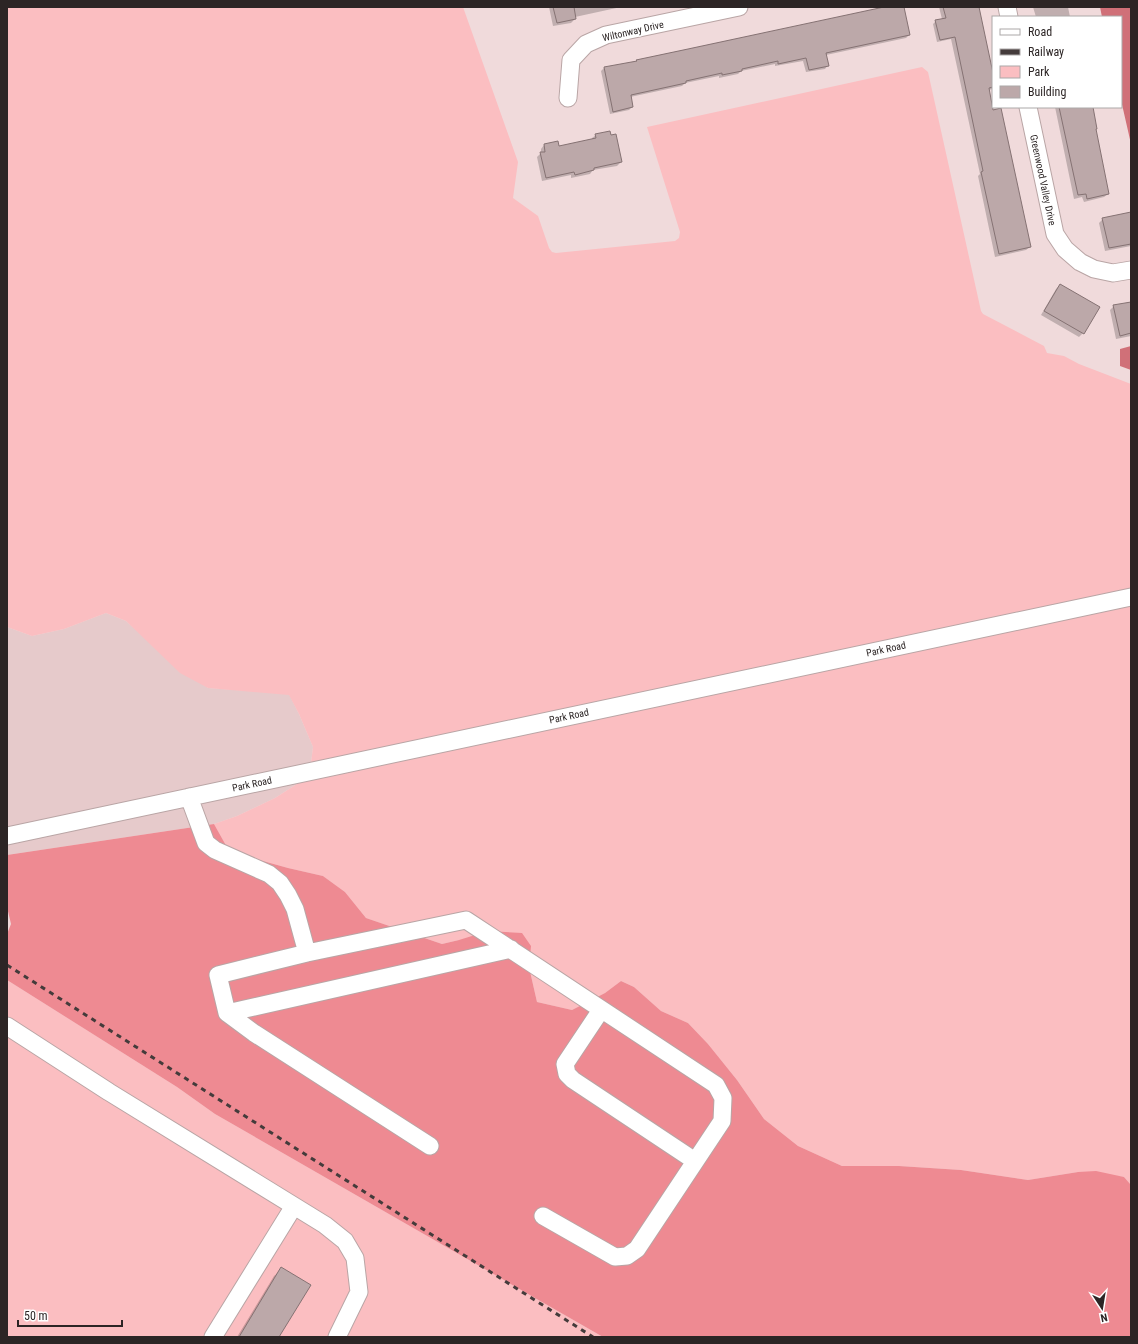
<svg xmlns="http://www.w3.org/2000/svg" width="1138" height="1344" viewBox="0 0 1138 1344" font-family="'Roboto Condensed',sans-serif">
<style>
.built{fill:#e6cacb}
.green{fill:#fbbec1}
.forest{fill:#ee8a92}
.water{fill:#d07078}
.shadow{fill:#0003}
.building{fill:#bca8a9;stroke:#857273}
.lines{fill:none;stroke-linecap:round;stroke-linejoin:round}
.minor-casing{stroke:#b9a5a5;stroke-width:19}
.minor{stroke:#fff;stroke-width:17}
.rail{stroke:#443b3b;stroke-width:3;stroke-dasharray:5 5;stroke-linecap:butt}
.labels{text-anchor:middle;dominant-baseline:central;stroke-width:3;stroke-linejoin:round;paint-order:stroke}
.street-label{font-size:10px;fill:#2c2525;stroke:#fff}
</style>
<rect width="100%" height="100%" fill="#f0dadb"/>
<!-- built -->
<path class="built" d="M106,613l20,8 27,24 55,43 81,6 10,20 14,33 -2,16 -304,65v-201l25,9 32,-7z
M300,782l-25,16 -38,18 -23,8 -207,31v-11z"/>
<!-- green -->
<path class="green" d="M7,7h456l55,155 -5,36 25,18 11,32 3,4 4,1 119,-12 4,-3 1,-6 -33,-105 275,-60 6,5 53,239 2,3 61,32 3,7 17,3 15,8 52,20v205l-820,174 2,-16 -14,-33 -10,-19 -81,-7 -28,-15 -54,-52 -20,-8 -42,16 -32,7 -25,-9z
M1131,605v580l-7,-8 -46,-5 -50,8 -67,-10 -62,-4h-57l-44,-20 -34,-27 -27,-39 -29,-36 -20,-21 -27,-12 -27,-24 -13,-6 -16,12 -33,17 -35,-8 -8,-35 -70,-27 -17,4 -76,-26 -21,-26 -22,-16 -35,-8 -36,-10 -24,-9 -14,-25 23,-8 38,-18 25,-16z
M7,980l170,107 38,27 388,223h-596z"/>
<!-- forest -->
<path class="forest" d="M214,824l14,25 24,9 36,10 35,8 22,16 21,26 76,26 17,-4 29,-9 34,2 9,13 -2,21 8,35 35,8 33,-17 16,-12 13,6 27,24 27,12 20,21 29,36 27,39 34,27 44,20h57l62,4 67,10 50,-8 18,-1 28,6 7,8v152h-528l-388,-223 -38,-27 -170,-107v-46l4,-10 -4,-17v-52z"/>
<!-- water -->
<path class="water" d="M1100,7h31v137l-10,-44v-83h-19z
M1131,346v24l-11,-4v-17z"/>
<!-- shadow -->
<path class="shadow" d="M549,7h72l-46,10v2l-4,4 -18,3z
M888,7h10l6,2 5,26 -3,3 -80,17 2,10 -3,4 -19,3 -3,-11 -28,5v-2l-34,7 -3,3 -19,4v-2l-34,7 -3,3 -52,11 2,10 -3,3 -19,4 -9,-43 3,-3 31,-6 17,-5z
M939,7h36l18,68v14l-5,1 4,21 38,136 -4,3 -31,7 -17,-81 2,-2 -29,-135 -14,3 -4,-18 3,-3 6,-2z
M1033,7h35l2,10h-34z
M1055,107h34l7,22 -1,1 13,64 -4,3 -20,5 -2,-5 -8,2z
M596,135l25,27 -4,4 -24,4 -3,4 -19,4v-3l-29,6 -5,-24 4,-4v-4l3,-4 15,2 33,-7v-2z
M1131,213v33l-26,5 -6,-28 4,-4z
M1060,285l23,48 -4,4 -38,-22 15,-26z
M1131,303v33l-15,3 -6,-29 4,-4z
M282,1269l-4,68h-41l37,-61z"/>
<!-- building -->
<path class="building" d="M553,7h21l2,12 -19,4z
M884,7h20l6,28 -84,18 3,13 -20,4 -3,-12 -28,6v-3l-36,8v2l-20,4v-2l-36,8v2l-55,12 2,12 -20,5 -9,-45 33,-6 -1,-1 52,-11z
M943,7h36l14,66v14l-4,1 4,22 8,-2 30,139 -32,7 -18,-82 2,-1 -28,-134 -15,3 -5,-20 11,-2z
M1059,107h34l4,22h-1l13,65 -22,5 -1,-5 -8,1z
M610,131l1,4 5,-1 6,28 -28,6v2l-19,5 -1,-3 -28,6 -6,-26h5l-1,-8 14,-3 1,5 37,-8 -1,-4z
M1131,212v32l-22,4 -7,-30z
M1060,284l40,23 -16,27 -40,-23z
M1131,302v31l-11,3 -7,-31z
M281,1267l30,18 -32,52h-40z"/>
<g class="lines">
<!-- minor casing -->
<g class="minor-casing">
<path id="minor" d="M1007,7l2,10
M568,98l3,-38 15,-16 20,-9 133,-28
M1028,107l27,127 10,15 15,13 14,7 19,4 18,-3
M189,797l17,46 9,7 54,24 11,9 8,12 7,14 12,44 159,-33 250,165 7,13 -1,23 -85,128 -10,7 -12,1 -72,-41
M7,836l1124,-239
M307,953l-89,22 9,38 284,-64
M601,1010l-36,54 2,10 6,6 122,81
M227,1013l27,20 176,113
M7,1026l102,66 216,133 20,16 10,17 4,34 -22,45
M213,1337l81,-131"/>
</g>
<!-- minor -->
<use href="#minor" class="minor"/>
<!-- rail -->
<path class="rail" d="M7,965l586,372"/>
</g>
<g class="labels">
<!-- street labels -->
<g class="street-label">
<text transform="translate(633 31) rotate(-13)">Wiltonway Drive</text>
<text transform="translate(1043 180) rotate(78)">Greenwood Valley Drive</text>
<text transform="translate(886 649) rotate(-12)">Park Road</text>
<text transform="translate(569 716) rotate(-12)">Park Road</text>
<text transform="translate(252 784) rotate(-12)">Park Road</text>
</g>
</g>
<!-- border -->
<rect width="1138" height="1344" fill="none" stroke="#2c2525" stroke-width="16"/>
<!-- legend -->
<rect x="992" y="16" width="130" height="92" fill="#ffffff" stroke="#aba8a8"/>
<rect x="1000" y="29" width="20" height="6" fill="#ffffff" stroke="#aba8a8"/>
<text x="1028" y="36" font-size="12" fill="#2c2525">Road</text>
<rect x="1000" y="49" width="20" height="6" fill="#443b3b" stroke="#aba8a8"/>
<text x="1028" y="56" font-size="12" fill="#2c2525">Railway</text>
<rect x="1000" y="66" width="20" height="12" fill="#fbbec1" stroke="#aba8a8"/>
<text x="1028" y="76" font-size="12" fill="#2c2525">Park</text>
<rect x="1000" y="86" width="20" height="12" fill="#bca8a9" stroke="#aba8a8"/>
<text x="1028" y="96" font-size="12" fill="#2c2525">Building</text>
<!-- north arrow -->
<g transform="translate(1102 1308) rotate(168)" stroke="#ffffff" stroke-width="3" paint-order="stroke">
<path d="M0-3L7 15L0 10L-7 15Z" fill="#2c2525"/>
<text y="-6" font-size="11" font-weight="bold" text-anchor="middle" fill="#2c2525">N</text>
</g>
<!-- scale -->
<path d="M18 1320v6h104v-6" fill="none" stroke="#2c2525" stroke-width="2"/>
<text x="24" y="1320" font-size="12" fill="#2c2525" stroke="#ffffff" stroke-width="3" paint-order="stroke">50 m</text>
</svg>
